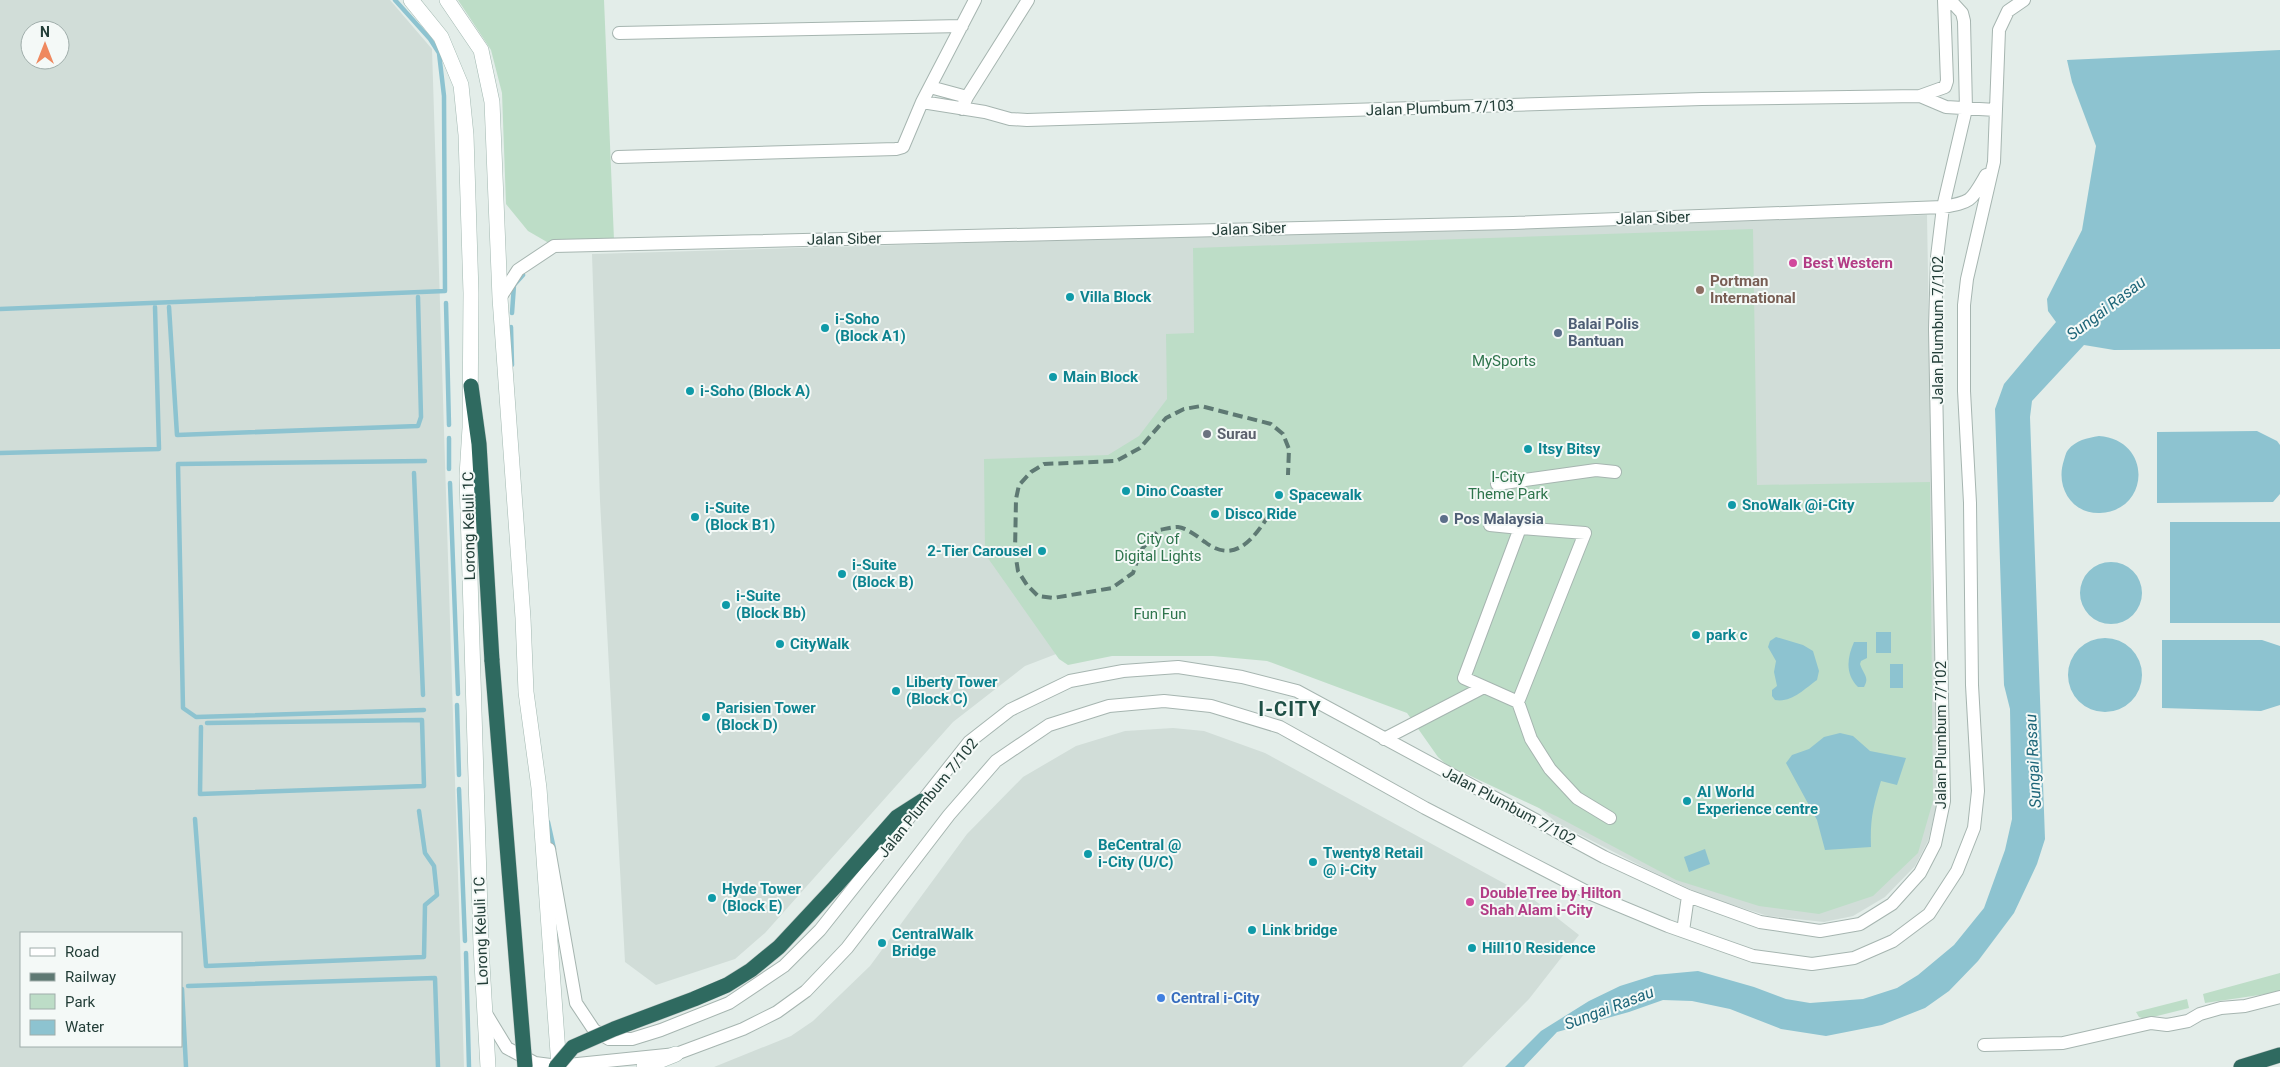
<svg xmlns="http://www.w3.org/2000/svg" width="2280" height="1067" viewBox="0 0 2280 1067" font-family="Roboto,sans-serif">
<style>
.built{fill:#d1ddd8;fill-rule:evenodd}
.green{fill:#bdddc7}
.water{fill:#8dc3d0}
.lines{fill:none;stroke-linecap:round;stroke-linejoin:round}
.stream{stroke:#8dc3d0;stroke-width:4.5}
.street-casing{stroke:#a6b5b0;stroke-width:14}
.secondary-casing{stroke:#a2b8b1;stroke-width:16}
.highway-casing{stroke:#c1c9c7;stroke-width:16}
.street{stroke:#fff;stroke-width:12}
.secondary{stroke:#fff;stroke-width:15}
.highway{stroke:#2f6a60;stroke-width:15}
.rail{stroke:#5e7973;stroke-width:4;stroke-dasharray:10 5;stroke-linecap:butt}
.highway-bridge-casing{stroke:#c1c9c7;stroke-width:16;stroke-linecap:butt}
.highway-bridge{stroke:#2f6a60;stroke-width:15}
.hotel-dot{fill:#d1479c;stroke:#f4f9f7;stroke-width:2}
.education-dot{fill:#8d6e63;stroke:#f4f9f7;stroke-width:2}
.culture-dot{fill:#0f9aa8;stroke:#f4f9f7;stroke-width:2}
.service-dot{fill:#5c6f8a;stroke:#f4f9f7;stroke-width:2}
.worship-dot{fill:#6b7280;stroke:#f4f9f7;stroke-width:2}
.shop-dot{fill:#3f7fe0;stroke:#f4f9f7;stroke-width:2}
.labels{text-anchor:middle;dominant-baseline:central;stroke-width:4;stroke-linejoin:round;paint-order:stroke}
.street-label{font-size:15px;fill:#233e38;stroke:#f4f9f7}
.hotel-label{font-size:15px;font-weight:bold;fill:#b23c85;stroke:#f4f9f7;text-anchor:start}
.education-label{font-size:15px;font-weight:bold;fill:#785e54;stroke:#f4f9f7;text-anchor:start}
.culture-label{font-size:15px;font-weight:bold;fill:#0d838f;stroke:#f4f9f7;text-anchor:start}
.service-label{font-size:15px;font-weight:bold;fill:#4e5e75;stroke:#f4f9f7;text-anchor:start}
.park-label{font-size:15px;fill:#2e744c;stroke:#f4f9f7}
.worship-label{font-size:15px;font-weight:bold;fill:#5b616d;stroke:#f4f9f7;text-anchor:start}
.shop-label{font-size:15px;font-weight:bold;fill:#366cbe;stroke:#f4f9f7;text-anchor:start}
.water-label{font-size:16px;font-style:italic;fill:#1e6679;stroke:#f4f9f7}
.district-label{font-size:20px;font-weight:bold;letter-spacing:1px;fill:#1f5046;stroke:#f4f9f7}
</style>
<rect width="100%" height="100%" fill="#e3ede9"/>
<!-- built -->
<path class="built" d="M0,0h390l42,49 32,1018h-464zM30,30h30v30h-30zM181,933v113h-160v-113z
M1927,215l10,589 -9,37 -13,25 -30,31 -32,19 -29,6 -56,-6 -61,-19 -56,-26 -94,-48 -100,-84 -28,-33 -147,-57 -205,-3 -52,20 -72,56 -188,211 -30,26 -79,26 -31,-23 -25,-461 -8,-247z
M1173,728l31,3 61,22 268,146 46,36 -50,64 -67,68h-748l77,-31 22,-15 57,-55 97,-132 56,-57 53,-31 49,-15z"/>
<!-- green -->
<path class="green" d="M458,0h146l10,240 -67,2 -19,-11 -22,-27 -4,-111 -11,-43z
M1753,229l4,256 173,-3 3,319 -15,52 -45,43 -54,18 -60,-8 -83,-26 -120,-64 -109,-51 -9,-8 -31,-44 -140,-52 -54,-5h-101l-44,9 -9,-6 -74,-105 -1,-95 124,-4 31,-19 28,-37 -1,-65 28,-1 -1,-85z
M2280,973v19l-75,11 -2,-9z
M2187,999l2,9 -44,11 -6,-2 -3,-5z"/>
<!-- water -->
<path class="water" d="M2280,50v299l-166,1 -30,-5 -52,56 -2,16 15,422 -8,25 -23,49 -36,48 -29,30 -24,17 -43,17 -56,11 -45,-7 -51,-20 -38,-8 -29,-1 -34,12 -72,20 -33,35h-19l36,-36 48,-30 31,-15 35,-11 43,-4 56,16 32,12 24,4 53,-4 34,-11 21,-13 36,-30 30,-37 21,-58 7,-31 -2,-110 -6,-24 -9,-276 9,-25 52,-62 -8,-11 -1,-12 35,-69 14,-84 -24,-64 -5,-22z
M2257,431l20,10 3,4v49l-7,8 -116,1v-71z
M2099,436c54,4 51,75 1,77 -29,1 -45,-27 -36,-53 1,-3 2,-8 4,-10 8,-10 19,-12 31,-14z
M2170,522h110v101h-110z
M2080 593a31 31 0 1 1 62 0a31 31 0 1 1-62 0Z
M1876,632h15v21h-15z
M1776,637l27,8 10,6 6,20 -2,9c-13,9 -25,23 -42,20l-3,-4v-6l5,-4 -3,-14 2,-11 -8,-14 2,-6z
M2068 675a37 37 0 1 1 74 0a37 37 0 1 1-74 0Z
M2162,640h100l18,6v59l-19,6 -99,-3z
M1854,642h13v16l-6,3 -1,3c3,10 10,13 4,23h-6c-13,-13 -11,-29 -4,-45z
M1890,664h13v24h-13z
M1840,733l13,3 17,15 36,7 -9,27 -16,-4c-8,26 -11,38 -10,66l-46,3 -8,-30 -31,-57 6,-8 17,-6 15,-12z
M1705,849l5,15 -21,8 -5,-15z"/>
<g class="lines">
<!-- stream -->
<path class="stream" d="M446,303l3,122
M169,307l8,128 241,-9 3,-9 -3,-120
M0,309l445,-18 -1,-195 -5,-43 -9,-14 -35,-39
M512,313l2,-28 9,-10
M511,327l1,38
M449,438v31
M0,453l159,-4 -4,-142
M414,473l9,222
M450,483l8,211
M457,705l2,70
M424,710l-228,7 -13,-9 -5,-244 247,-3
M201,727l-1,67 224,-8 -2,-66 -215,3
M459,789l6,152
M195,819l11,147 218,-9 1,-52 12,-10 -3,-29 -9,-13 -6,-42
M548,822l6,27
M466,953l3,114
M188,986l247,-8 3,89
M182,989l4,78"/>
<!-- street casing -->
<g class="street-casing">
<path id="street" d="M619,33l343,-7
M930,87l37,10
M1920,96l26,11 50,3
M922,102l63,10 25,7 17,1 675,-21 218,-3 25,-9 2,-6 -3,-81
M962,109l5,-12 61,-97
M618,157l278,-8 7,-2 19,-45 53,-102
M500,298l18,-28 36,-24 959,-23 430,-16c29,-5 28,-6 43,-32
M1497,484l99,-14 19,2
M1490,525l30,3 -56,150 54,24
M1520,528l65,5 -67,169 13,37 19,30 27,29 33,20
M1384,739l100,-52
M549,849l27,154 18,27 15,9h23l29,-9 68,-27 55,-37 36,-36 149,-188 41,-32 60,-29 53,-10 55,-4 64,10 55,14 307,166 84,39 72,26 60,9 40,-7 32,-20 28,-31 15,-29 9,-43 -9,-472 2,-72 6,-50 23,-98 -2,-88 -2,-8 -12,-13
M1683,931l5,-35
M485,1012l22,36 28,15 23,3 118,-12 67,-25 34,-17 29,-21 21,-22 20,-21 102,-133 47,-54 53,-36 60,-19 55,-5 47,5 69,21 145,81 166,86 77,32 85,30 59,8 42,-6 39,-17 36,-27 28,-43 17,-43 4,-37 -6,-106 -2,-182 -6,-112v-86l3,-26 27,-117 5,-132 9,-19 16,-11
M1984,1045l79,-2 88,-20 16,2 21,-4 12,-7 21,-6 24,-2 35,-9"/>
</g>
<!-- secondary casing -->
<g class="secondary-casing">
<path id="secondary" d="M411,0l30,37 20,48 5,50 5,158 -1,135 -3,48 14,470 7,121
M447,0l34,50 11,52 8,196 23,320 3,74 13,96 20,279
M644,1067l32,-13"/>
</g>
<!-- highway casing -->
<g class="highway-casing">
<path id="highway" d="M471,386l8,58 13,217
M835,887l62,-70 25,-16
M2241,1067l39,-12"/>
</g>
<!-- street -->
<use href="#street" class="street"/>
<!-- secondary -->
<use href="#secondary" class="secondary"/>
<!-- highway -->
<use href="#highway" class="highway"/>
<!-- rail -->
<path class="rail" d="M1269,515c-15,23 -34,50 -64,27 -7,-5 -18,-14 -27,-15 -6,0 -13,2 -19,3l-18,20 -8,23 -21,15 -59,10 -15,-2 -11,-11 -9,-14 -3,-19 1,-53 3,-14 12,-13 13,-8 72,-3 24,-13 26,-30 18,-9 17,-3 70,18 12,10 6,15 -1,26"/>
<!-- highway-bridge casing -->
<g class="highway-bridge-casing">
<path id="highway-bridge" d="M492,661l33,406
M556,1067l17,-20 41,-18 80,-30 33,-14 24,-15 28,-23 56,-60"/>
</g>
<!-- highway-bridge -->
<use href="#highway-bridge" class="highway-bridge"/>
</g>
<!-- markers -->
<g class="hotel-dot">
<circle cx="1793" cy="263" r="5"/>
<circle cx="1470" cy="902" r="5"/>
</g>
<circle class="education-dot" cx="1700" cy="290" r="5"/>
<g class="culture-dot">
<circle cx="1070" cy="297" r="5"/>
<circle cx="825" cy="328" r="5"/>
<circle cx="1053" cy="377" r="5"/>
<circle cx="690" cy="391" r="5"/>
<circle cx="1528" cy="449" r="5"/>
<circle cx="1126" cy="491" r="5"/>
<circle cx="1279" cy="495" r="5"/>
<circle cx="1732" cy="505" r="5"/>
<circle cx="1215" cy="514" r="5"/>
<circle cx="695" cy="517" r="5"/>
<circle cx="1042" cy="551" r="5"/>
<circle cx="842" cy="574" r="5"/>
<circle cx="726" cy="605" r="5"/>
<circle cx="1696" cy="635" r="5"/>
<circle cx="780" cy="644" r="5"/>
<circle cx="896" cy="691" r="5"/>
<circle cx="706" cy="717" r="5"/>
<circle cx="1687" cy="801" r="5"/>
<circle cx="1088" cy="854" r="5"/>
<circle cx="1313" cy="862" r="5"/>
<circle cx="712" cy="898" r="5"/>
<circle cx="1252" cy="930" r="5"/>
<circle cx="882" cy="943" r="5"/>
<circle cx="1472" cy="948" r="5"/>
</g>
<g class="service-dot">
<circle cx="1558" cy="333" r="5"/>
<circle cx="1444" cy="519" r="5"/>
</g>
<circle class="worship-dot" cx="1207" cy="434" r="5"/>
<circle class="shop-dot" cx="1161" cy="998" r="5"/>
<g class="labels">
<!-- street labels -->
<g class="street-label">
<text transform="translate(1440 108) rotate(-2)">Jalan Plumbum 7/103</text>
<text transform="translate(1653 218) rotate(-2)">Jalan Siber</text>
<text transform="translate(1249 229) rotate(-2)">Jalan Siber</text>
<text transform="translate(844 239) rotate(-1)">Jalan Siber</text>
<text transform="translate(1938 330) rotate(-90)">Jalan Plumbum 7/102</text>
<text transform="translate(469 526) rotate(-91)">Lorong Keluli 1C</text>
<text transform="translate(1941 735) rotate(-90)">Jalan Plumbum 7/102</text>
<text transform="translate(928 798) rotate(-51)">Jalan Plumbum 7/102</text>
<text transform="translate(1509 806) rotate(28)">Jalan Plumbum 7/102</text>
<text transform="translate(481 931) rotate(-92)">Lorong Keluli 1C</text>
</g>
<!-- hotel labels -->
<g class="hotel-label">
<text x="1803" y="263">Best Western</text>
<text x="1480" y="893">DoubleTree by Hilton<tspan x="1480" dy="17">Shah Alam i-City</tspan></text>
</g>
<!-- education labels -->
<g class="education-label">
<text x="1710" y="281">Portman<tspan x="1710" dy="17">International</tspan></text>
</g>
<!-- culture labels -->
<g class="culture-label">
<text x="1080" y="297">Villa Block</text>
<text x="835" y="319">i-Soho<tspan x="835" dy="17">(Block A1)</tspan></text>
<text x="1063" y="377">Main Block</text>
<text x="700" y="391">i-Soho (Block A)</text>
<text x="1538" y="449">Itsy Bitsy</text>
<text x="1136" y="491">Dino Coaster</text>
<text x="1289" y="495">Spacewalk</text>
<text x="1742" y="505">SnoWalk @i-City</text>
<text x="705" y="508">i-Suite<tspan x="705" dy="17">(Block B1)</tspan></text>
<text x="1225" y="514">Disco Ride</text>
<text x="1032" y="551" text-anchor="end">2-Tier Carousel</text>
<text x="852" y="565">i-Suite<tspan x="852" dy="17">(Block B)</tspan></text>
<text x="736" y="596">i-Suite<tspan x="736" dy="17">(Block Bb)</tspan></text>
<text x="1706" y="635">park c</text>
<text x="790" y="644">CityWalk</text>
<text x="906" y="682">Liberty Tower<tspan x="906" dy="17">(Block C)</tspan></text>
<text x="716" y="708">Parisien Tower<tspan x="716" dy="17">(Block D)</tspan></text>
<text x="1697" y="792">AI World<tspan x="1697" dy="17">Experience centre</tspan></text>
<text x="1098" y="845">BeCentral @<tspan x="1098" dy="17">i-City (U/C)</tspan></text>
<text x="1323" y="853">Twenty8 Retail<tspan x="1323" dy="17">@ i-City</tspan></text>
<text x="722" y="889">Hyde Tower<tspan x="722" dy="17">(Block E)</tspan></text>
<text x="1262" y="930">Link bridge</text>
<text x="892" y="934">CentralWalk<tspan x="892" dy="17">Bridge</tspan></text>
<text x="1482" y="948">Hill10 Residence</text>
</g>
<!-- service labels -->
<g class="service-label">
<text x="1568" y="324">Balai Polis<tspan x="1568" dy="17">Bantuan</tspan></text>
<text x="1454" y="519">Pos Malaysia</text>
</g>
<!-- park labels -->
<g class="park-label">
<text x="1504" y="361">MySports</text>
<text x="1508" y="477">I-City<tspan x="1508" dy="17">Theme Park</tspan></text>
<text x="1158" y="539">City of<tspan x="1158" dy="17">Digital Lights</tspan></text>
<text x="1160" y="614">Fun Fun</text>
</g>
<!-- worship labels -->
<g class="worship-label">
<text x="1217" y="434">Surau</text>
</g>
<!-- shop labels -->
<g class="shop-label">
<text x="1171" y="998">Central i-City</text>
</g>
<!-- water labels -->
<g class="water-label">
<text transform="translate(2106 308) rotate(-37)">Sungai Rasau</text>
<text transform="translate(2033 761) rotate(-93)">Sungai Rasau</text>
<text transform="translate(1609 1008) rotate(-21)">Sungai Rasau</text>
</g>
<!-- district labels -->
<g class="district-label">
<text x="1290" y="709">I-CITY</text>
</g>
</g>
<!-- legend -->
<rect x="20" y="932" width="162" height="115" fill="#f4f9f7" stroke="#a0aeab"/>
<rect x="30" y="948" width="25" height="8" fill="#ffffff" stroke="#a0aeab"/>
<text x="65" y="957" font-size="15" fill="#233e38">Road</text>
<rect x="30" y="973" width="25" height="8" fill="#5e7973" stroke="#a0aeab"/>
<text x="65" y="982" font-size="15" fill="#233e38">Railway</text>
<rect x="30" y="994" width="25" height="15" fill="#bdddc7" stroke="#a0aeab"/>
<text x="65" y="1007" font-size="15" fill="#233e38">Park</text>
<rect x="30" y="1020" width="25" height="15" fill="#8dc3d0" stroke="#a0aeab"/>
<text x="65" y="1032" font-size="15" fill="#233e38">Water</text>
<!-- north arrow -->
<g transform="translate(45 45)"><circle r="24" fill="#f4f9f7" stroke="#a0aeab"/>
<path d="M0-4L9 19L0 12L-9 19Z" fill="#ef895f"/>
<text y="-8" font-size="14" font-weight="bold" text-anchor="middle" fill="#233e38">N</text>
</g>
</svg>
